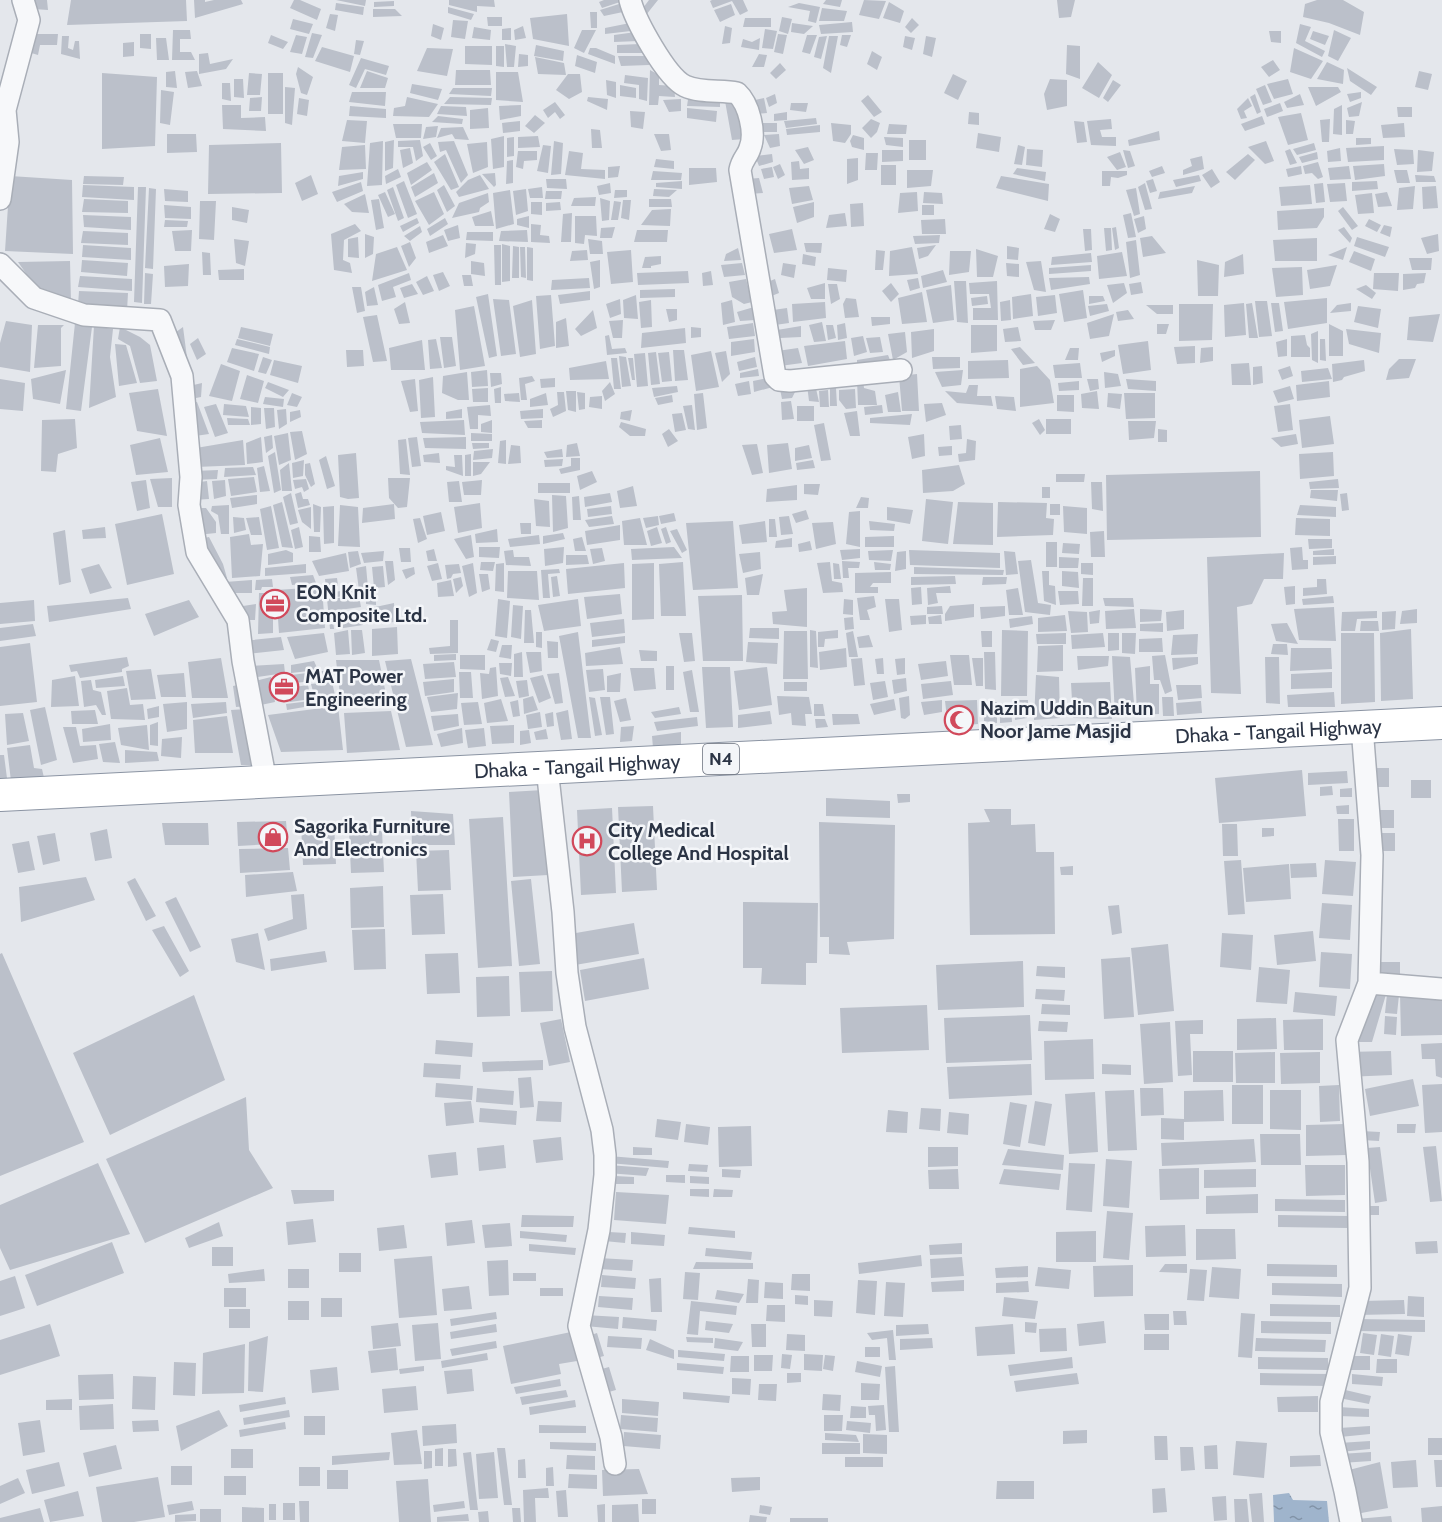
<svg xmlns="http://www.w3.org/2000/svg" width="1442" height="1522" viewBox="0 0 1442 1522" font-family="Cabin,sans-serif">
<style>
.water{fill:url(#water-ripples)}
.building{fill:#bbc0ca}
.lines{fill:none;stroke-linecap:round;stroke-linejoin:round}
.minor-casing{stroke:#a9aeb7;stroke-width:24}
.highway-casing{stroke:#8b94a3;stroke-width:34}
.minor{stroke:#f7f8fa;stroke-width:21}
.highway{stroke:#fff;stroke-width:32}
.labels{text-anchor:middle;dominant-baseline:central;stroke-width:5;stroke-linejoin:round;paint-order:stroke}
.shield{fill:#f4f6f9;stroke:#676e7b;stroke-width:1.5}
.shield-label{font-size:18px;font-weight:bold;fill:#2b3445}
.poi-label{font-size:20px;font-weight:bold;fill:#2b3445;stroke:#f4f6f9;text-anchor:start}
.street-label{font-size:20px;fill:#2b3445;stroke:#f4f6f9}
</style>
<defs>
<pattern id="water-ripples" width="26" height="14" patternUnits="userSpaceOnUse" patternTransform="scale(1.5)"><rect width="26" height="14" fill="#9fb4cc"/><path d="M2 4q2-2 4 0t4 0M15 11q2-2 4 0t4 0" fill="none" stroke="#8293a7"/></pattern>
</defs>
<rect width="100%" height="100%" fill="#e4e7ec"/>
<!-- water -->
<path class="water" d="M1289,1493l4,7 34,1 2,21h-55l-1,-27z"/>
<!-- building -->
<path class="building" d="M34,0h13l1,10 -14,-1z
M71,0h115l1,21 -120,4z
M194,0h11v2l9,-2h27l2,4 -48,14z
M294,0h6l21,9 -4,11 -27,-12z
M336,0h30l-1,6z
M449,0h45l1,7 -18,-1v6l-28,-7z
M604,0h16v2l-18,6 -3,-6z
M649,0h9l-12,15 -3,-7z
M712,0h31l5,11 -8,4 -8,-14 -19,7 -3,-7z
M826,0h16l-2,7 -17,-3z
M864,0l22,1 -7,18 -20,-4z
M1057,0h18l-4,17 -12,1z
M1317,0h26l21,12 -4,23 -31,-12 -26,-6 2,-13z
M394,1v5l-20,1v-5z
M889,2l15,9 -4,12 -17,-5z
M336,3l28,4 -1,8 -28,-5z
M799,3l21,4 -4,16 -8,-2 2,-10 -22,-4z
M619,4l4,8 -19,4 -4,-6z
M731,4l4,11 -15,7 -6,-12z
M448,7l26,7 -3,6 -23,-7z
M822,8l25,3 -3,10h-25z
M373,9h22l7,7 -29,1z
M590,12h7v16h-6z
M330,14l8,1 -3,16 -9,-3z
M567,14l2,32 -36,-7 -3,-21z
M487,17h15v9h-14z
M782,17l10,2 -4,15 -9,-3z
M745,18h26v9h-28z
M912,18l7,7 -8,8 -6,-6z
M293,19l20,5 -4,10 -19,-5z
M453,20l15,1 -3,18 -14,-2z
M852,22l1,10 -32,2 -2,-9z
M630,23l1,8 -26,3v-6z
M792,23l21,3 -9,8 -13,-2z
M433,24l11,4 -3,12 -10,-4z
M1300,24l11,3 -6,14 20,10 -3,6 -26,-14z
M523,26l3,12 -11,2 -1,-10z
M725,26l7,2 -2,15 -8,1z
M474,27l17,3 -1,10 -18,-2z
M511,28v12h-9v-11z
M765,29l12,2 -4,18 -11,-1z
M173,30h17l1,9h-11v13h11l4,8h-23z
M582,30h14l-12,23 -10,-5z
M1334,30l17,8 -13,23 -10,-5z
M1269,31h12v12l-10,-1z
M1313,31l16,5 -4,9 -15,-6z
M636,32l3,9 -25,1v-7z
M312,33l10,2 -9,23 -8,-1z
M33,34h25l-1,11h-17l-2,10 -10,-3z
M140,34h11v15l-11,-1z
M778,34l9,1 -4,19 -9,-2z
M271,35l17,7 -5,7 -15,-6z
M296,35l11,2 -5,17 -12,-2z
M807,35h10l-7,19 -8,-2z
M842,35h9l-4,12 -7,-2z
M62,36h7l-1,12 5,2 2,-9h4l1,18 -19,-5z
M827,36l-6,23 -7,-2 5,-20z
M829,36h9l-7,37 -8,-5z
M905,36l10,2 -3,12 -9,-3z
M926,36l10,2 -4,19 -9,-3z
M156,38h10l3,22h-12z
M760,38l-1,12 -18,-3 2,-8 9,3z
M356,40l8,1 -4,14 -6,-1z
M134,42v14l-11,1v-14z
M505,44l11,2 -2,21h-7z
M640,44l3,9h-26v-8z
M536,45l28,6 -1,10 -29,-5z
M1067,45l13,1v33l-14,-5z
M465,46h27v19l-27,-1z
M496,46h8v21l-8,-1z
M322,47l32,9 -4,16 -35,-11z
M427,48l26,1 -6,27 -30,-5z
M590,48h6l19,8v8l-27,-10z
M1294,48l29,13 -12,18 -21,-7z
M872,51l10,6 -5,13 -10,-6z
M208,53l2,11 23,-5 -7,10 -27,5v-20z
M519,54l9,1v11l-10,1z
M759,54l8,1 -3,12h-12z
M577,55l20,7 -2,11 -20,-7z
M618,56h30l1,9 -28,1z
M535,57l29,6 2,12 -28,-1z
M361,58l28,8 -3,9 -21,-6 -9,19 -7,-3z
M1273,60l7,10 -11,7 -8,-10z
M1098,62l14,13 -13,23 -17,-10z
M1327,62l17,8 -1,14 -26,-5z
M780,63l6,7 -10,9 -6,-6z
M298,67l15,10 -6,18 -6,-2 -5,-19z
M1347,68l30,19 -6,8 -21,-14z
M456,70h34l1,15h-36z
M650,70l9,5v10l15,1 1,11 -16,-1 -1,9h-9z
M175,71l2,17 -11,-1v-15z
M197,71l5,15 -14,2 -3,-16z
M367,71l21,7 -3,10h-25z
M1419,71l13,3 -4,16 -13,-3z
M496,72h22l5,30 -27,-2z
M102,73l55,4 -2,69 -53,3z
M249,73l13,1 -2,21h-13z
M268,73h15v41h-15z
M568,74h12l2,18 -13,7 -13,-9z
M953,74l14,7 -9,19 -14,-7z
M625,75l23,3 -1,23 -8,-2v-14l-15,-2z
M234,79h9l1,19 -10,-1z
M1050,79l17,1v26l-20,4 -3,-16z
M1288,79l5,15 -19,5 -7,-15z
M606,80l10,2v16l-9,-3z
M1113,80l8,5 -13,17 -5,-4z
M222,83h8l1,18 -9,-2z
M412,84l30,5 -4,11 -28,-7z
M620,85l16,3v10l-16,-2z
M1265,85l7,17 -9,3 -7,-16z
M285,87l10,1 -3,37 -7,-2z
M1308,87h30l3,5 -25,14z
M453,88h39l-1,8 -42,-2z
M161,90l13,2 -4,33 -10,-2z
M352,92h34l-1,14 -36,-4z
M1361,92v6l-11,4 -3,-8z
M689,93l31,5v9l-33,-1z
M775,94l2,9 -8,4 -3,-9z
M1255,94l6,18 -4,2 -7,-17z
M1300,94l4,11 -17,3 -3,-6z
M868,95l14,17 -8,5 -13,-16z
M262,97l-1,14h-12l1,-13z
M407,97l31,7 -9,13 -36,-1 1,-8 11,-2z
M450,97l42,1 -1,7 -47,-1z
M588,97l20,2 -1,11 -20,-9z
M299,98l10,2 -2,16 -10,-2z
M764,98l3,15 -10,1 -2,-14z
M1248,98l4,8 -8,5 3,7 -6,1 -4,-10z
M681,99v12l-12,1 -6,-12z
M725,101l12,2 8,36 -13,1z
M555,102l10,13 -5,4 -5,-7 -7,6 -5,-8z
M1362,102l-3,14 -10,1 -2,-9z
M791,103h17l-2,9 -16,-2z
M1280,103l3,8 -16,6 -3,-8z
M222,105h19v13l24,-1 1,14 -43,-2z
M521,105v11l-21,4 -1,-14z
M1342,105v30l-9,-1 1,-25z
M350,106l36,3v9l-37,-2z
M441,106l25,1 1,9 -30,-2z
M1397,107h15v10h-14z
M488,108l1,20 -19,1v-19z
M687,108l30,3 -1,11 -29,-4z
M630,111l15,1 -2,17 -12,-2z
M787,112v8l-13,1v-7z
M969,112l10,1v12l-11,-1z
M1301,113l7,27 -20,5 -10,-28z
M535,115l10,8 -11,10 -9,-7z
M438,116l25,3 -1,5 -30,-2z
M1262,116l3,8 -20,7 -4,-7z
M816,118l1,6 -31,4 -2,-7z
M871,119l9,4 -3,9 -6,6 -9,-10z
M1111,119l1,10 -12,1 2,7h14v9l-25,-1 -4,-24z
M1330,119l-1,23h-7l-2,-22z
M347,120l20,1 -2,22 -23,-2z
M1346,120l9,1 -2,13h-7z
M520,121v10l-17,2 -1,-10z
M1074,121l10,1 3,20 -10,1z
M762,123h15v9h-15z
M831,123l20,2v9l-6,9 -12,-2z
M1404,123l1,14 -22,1 -2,-13z
M393,124h29l-1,14h-25z
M889,124l18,1 -1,9h-19z
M820,125v7l-33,3 -1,-6z
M438,126l-2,11 -13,2 3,-12z
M463,127l6,13 -14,-1 -3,-5 -15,4 4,-10z
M591,129l9,1 2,18h-10z
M1159,131l1,9 -31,6 -1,-6z
M978,133l23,4 -2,15 -23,-4z
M167,134h29l1,18 -30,1z
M654,134h15l2,16 -10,1z
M779,134l1,12 -10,2 -6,-13z
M853,135l11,3v12l-12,-3 -2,-6z
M504,136v31l-11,2 -2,-30z
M538,136l2,11 -22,1v-11z
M514,137v19l-7,1v-19z
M884,137l19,1v9l-17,-2z
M1356,138h15v6l-15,1z
M394,140l-1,28 -8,3v-29z
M420,140l3,16 -7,5 -3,-14h-15v-6z
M909,140h17v20h-17z
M383,141l-1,44 -15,1 3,-43z
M454,141l14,34 -7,8 -15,-33 -6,2 -2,-10z
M554,141l9,2 -2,31 -10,1z
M1266,141l8,20 -9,3 -17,-17z
M487,142l1,25 -15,6 -6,-29z
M281,143l1,50 -74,1 1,-49z
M430,143l7,13 -6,4 -8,-13z
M1314,143l2,7 -19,5 -4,-6z
M365,145l1,24 -27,1 3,-23z
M543,145l8,1 -3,27 -11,-2z
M1018,145l7,2 -3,18 -8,-1z
M1384,146v14l-36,2 -2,-14z
M808,147l6,13 -10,4 -9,-14z
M410,148l3,15 -10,5 -3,-18z
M1340,148l1,13 -13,1 -1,-11z
M1027,149l16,1 -1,17 -16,-2z
M1290,149l7,14 -7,2 -5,-14z
M1394,149l19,1 1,14 -17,1z
M882,150h21v11l-21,1z
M1123,150l7,1 5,15 -7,2z
M1418,150l16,2 -2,19 -15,1z
M518,151h19v9l-13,1 -1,8 -7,-2z
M569,151l14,2 -2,16 24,1v9l-40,-4z
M1120,152l6,15 -9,3 -10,-13z
M1317,152l1,7 -16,4 -3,-6z
M866,153h12l-1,17h-12z
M445,154l14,33 -8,3 -17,-28z
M772,154l1,8 -14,4 -4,-10z
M1248,154l7,6 -20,20 -9,-8z
M1202,156l2,13 -21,6v-5l9,-4 -2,-7z
M858,158v22l-11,4v-25z
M656,159l18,2v8l-20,-2z
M513,160v23l-7,1 1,-23z
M799,161l1,8 9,-1v11l-17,1 -1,-18z
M427,162l5,8 -21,15 -4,-12z
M1318,162l5,15 -5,2 -6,-6 -7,1 -2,-8z
M780,164l5,11 -7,4 -5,-12z
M1384,164l1,12 -30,4 -2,-14z
M881,165h15v20h-15z
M620,166l-2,11 -10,1v-11z
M1162,166l3,7 -13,4 -3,-6z
M1301,166l1,8 -14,3 -2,-8z
M1349,166l2,13 -21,1 -2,-12z
M772,167l2,10 -10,2 -3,-10z
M689,168h27l1,14 -28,3z
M1017,168l29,4 -1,9 -32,-7z
M398,169l3,8 -15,7 -1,-8z
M1212,169l8,13 -9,6 -9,-13z
M907,170h26l-2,16 -24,2z
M1394,170h13l3,13h-13z
M653,171l29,2 -1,7h-30z
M1102,171h25v4l-9,3 -7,-1 -1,9h-8z
M363,172v7l-25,7 1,-10z
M434,173l4,10 -23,14 -4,-10z
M495,173l1,12 -2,2 -12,-13z
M311,175l7,19 -16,7 -7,-18z
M480,175l9,14 -30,8 -3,-5 12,-12z
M1199,175l2,6 -25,6 -3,-7z
M1415,175l19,1 2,6h-20z
M10,176l62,4 1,74 -68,-3z
M84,176l40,1 -1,8 -40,-1z
M1001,176l48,8 -1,17 -52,-13z
M759,178l4,15 -14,1 -2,-15z
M546,179h20l1,10 -20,-1z
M1153,179l4,12 -7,2 -4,-12z
M404,181l13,33 -9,4 -12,-33z
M682,181v8l-26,-2v-4z
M1377,181l1,8 -26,2v-9z
M361,182l2,9 -26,11 -5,-10z
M610,183l1,10 -12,2 -2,-9z
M1145,183l7,26 -7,1 -7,-23z
M1323,183l2,19 -9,1 -2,-19z
M1345,183l2,18 -17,1 -3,-18z
M83,185l51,2v13l-52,-3z
M444,185l11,21 -8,6 -10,-22z
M1310,185l2,19 -31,2 -2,-19z
M809,186l4,14 -21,4 -3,-16z
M1195,186l-3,7 -34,6 2,-7z
M1415,186l-2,23 -16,1 2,-22z
M1436,186l2,22 -15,1 -1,-22z
M138,187h8l-4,116 -8,-1z
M393,187l11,31 -6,3 -11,-31z
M542,187l1,11h-13l-2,-9z
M149,188l7,1 -3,80 -8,-1z
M1136,188l4,26 -6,2 -8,-26z
M164,189l24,2v11l-23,-1z
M526,189l2,22 -12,4 -3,-24z
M654,189l23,1 -8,7 -16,-1z
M510,190l4,34 -18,5 -3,-36z
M615,190h12v7l-13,1z
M546,191h16l-1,8h-16z
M385,192l10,22 -7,3 -10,-22z
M434,192l10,22 -15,11 -14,-24z
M917,192l1,19 -20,2 2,-20z
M924,192l18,1 1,11 -20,-1z
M1387,192l5,14 -14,1 -3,-13z
M488,193l1,9 -9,6 -1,4 -27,6 7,-15z
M1372,193l2,20 -16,1 -3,-19z
M365,194l4,19 -17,-1 -8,-8z
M596,197l-1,9h-24l3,-8z
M600,198l10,3 -1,19 -7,1z
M84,199l44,2v12l-46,-1z
M379,199l5,29 -8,2 -5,-30z
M649,199h22l1,8h-23z
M623,200h8l-2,20 -8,-2z
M200,201h16l-2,39 -15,-1z
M614,201l7,1 -3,18h-7z
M531,202h11v13l-11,-1z
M560,202l1,8 -15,1v-8z
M814,202v15l-17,6 -4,-16z
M863,203l1,23 -13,1 -1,-23z
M164,205l27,2v12l-26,-1z
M922,205h12v10h-12z
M232,207l17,3 -2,13 -15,-3z
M1343,207l15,19 -6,4 -14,-19z
M1324,208v9l-7,11 -39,2 -1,-19z
M671,209l-1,17 -29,-1 11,-15z
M491,211l3,15h-19l-3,-9z
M572,213l-1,29h-10l2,-28z
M845,213l2,13 -21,2 3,-13z
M1131,213l5,24 -8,1 -5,-23z
M1050,214l10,5 -5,13 -11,-3z
M83,215l48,2v13l-47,-3z
M529,216v12l-12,-3v-6z
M575,216h21l1,20 -12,-1 -1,9 -9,-1z
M1144,216l2,13 -8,4 -4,-14z
M417,218l2,5 -16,9 -3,-6z
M445,218l3,6 -18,12 -3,-7z
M945,219l1,15h-24l-1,-14z
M1369,219l12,6 -4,7 -12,-6z
M165,220l23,1 -1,6h-23z
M355,224l6,7 -17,9 -1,20 7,3 2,10 -18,-3 -3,-36z
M531,224l10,1 -1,10 9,1 1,7 -19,-1z
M458,225l2,13 -12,3 -4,-11z
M1384,225l8,2 -2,10 -10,-4z
M420,226l2,6 -12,9 -6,-5z
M615,227l-3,11h-12l1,-10z
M1116,227l3,21 -4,2 -3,-22z
M1344,227l8,11 -2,5 -12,-13z
M1104,228h7l1,22 -6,1z
M792,229l5,21 -23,3 -5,-19z
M1083,229h8l1,21 -7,1z
M192,230l-1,21h-16l-3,-20z
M527,230l1,12 -29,-1 2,-10z
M637,230h31l-1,12h-33z
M83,231l45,2v12l-47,-2z
M467,232h26v9l-27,-1z
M365,234l9,3 -1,17 -8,4z
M1438,234l1,17 -12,3 -6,-16z
M443,235l5,11 -19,7 -3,-11z
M940,235l-1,8 -24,1 -2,-8z
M1152,236l14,17 -23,4 -3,-19z
M358,237l1,21 -11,-1v-18z
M1357,237l32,10 -4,10 -31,-11z
M1317,238v23h-42l-2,-21z
M234,239l15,2 -4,25 -9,-3z
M588,239l14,2 1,13h-13z
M1136,240l4,35 -10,3 -4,-36z
M410,242l6,16 -7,9 -8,-21z
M466,243l10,1 -1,10 -10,4z
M804,243h18l-1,10 -15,-1z
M502,244l8,2v35l-8,1z
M83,245l48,3v12l-49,-3z
M494,245h7v40h-6z
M936,245l-8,11 -9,3 -2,-11z
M513,246l6,1v31h-7z
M1007,246l12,2 -1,12 -11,-1z
M397,247l10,23 -35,11 4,-27z
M520,247h5l1,31 -5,-1z
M527,247l6,1v33l-6,-1z
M912,247l6,27 -29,2 1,-25z
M1347,247l-4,13 -15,-5z
M738,248l3,12 -17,1 2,-7z
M976,249l22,7 -5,21h-16z
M587,250l1,10 -18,1 2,-10z
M631,250l2,32 -22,2 -4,-32z
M876,250l9,1 -2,19h-8z
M950,251h21l-2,21 -20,3z
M1354,251l21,8 -4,12 -22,-9z
M202,252l8,1 1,22h-8z
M1122,252l5,24 -28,3 -2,-23z
M1091,253l1,9 -41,3 1,-8z
M803,254l13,3 -1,9 -13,-2z
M1243,254l1,20 -20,3 1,-15z
M661,256v8l-10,2v2h-9l3,-11z
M1409,258h23l-1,12h-19z
M82,260l46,3 -1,13 -46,-4z
M600,260v27l-6,2 -4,-27z
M1197,260l22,5 -1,31h-20z
M70,261l1,41 -30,-7 -23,-33z
M471,261l13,2 1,13 -14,-2z
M1041,261l5,31 -12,-2 -8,-28z
M742,263l3,12 -21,2 -3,-12z
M783,263l13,2 -2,13 -13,-3z
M1006,263l13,1v13l-12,-1z
M189,264l-1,22 -23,1 -1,-21z
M1091,265v6l-42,3v-6z
M1337,265l-7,21 -20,3 -3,-19z
M1302,267l1,28 -27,2 -4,-29z
M828,268l19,2 -1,12 -19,-2z
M244,269v11h-25l-1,-10z
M943,270l4,12 -24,6 -2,-12z
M688,271l1,12 -51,2 -1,-12z
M711,271l2,14 -10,1 -1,-13z
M443,272l7,14 -11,5 -6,-16z
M145,273l8,1 -2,30h-7z
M409,273l2,7 -18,7 3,10 -14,4 -4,-16z
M1374,273h25l-1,18 -25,-2z
M1426,273l-2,10 -7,1 -2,4 -12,2v-16z
M462,275h9l2,11h-9z
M80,276l52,3v12l-54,-4z
M427,276l7,15 -11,4 -7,-13z
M1089,277l1,7 -39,6 -2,-12z
M589,278l1,10 -39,2 1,-10z
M918,278l2,10 -10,3 -3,-11z
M746,279l6,23 -8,2 -12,-7 -3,-15z
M775,279l4,14 -10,4 -4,-14z
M954,281h12l2,42 -11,-1z
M997,281l1,39h-25v-12h18l-2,-14h-19l-1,-11z
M1141,282l2,11 -12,2 -2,-11z
M825,283v16h-14l-4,-11z
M891,283l8,11 -8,8 -9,-11z
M1124,283l3,10 -14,10 -6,-18z
M412,284l6,10 -14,4 -4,-10z
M828,284h9l3,15 -9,5z
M951,285l3,35 -21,3 -7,-33z
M1366,285l10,8 -4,6 -16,-10z
M352,287h9l4,24 -8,2z
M374,287l4,18 -11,1 -2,-14z
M675,289v8l-35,1v-8z
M1083,290l4,28 -23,4 -5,-28z
M79,291l49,2 -1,18 -49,-6z
M590,291v9l-30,4 -2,-9z
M922,292l5,30 -25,2 -4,-26z
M488,294l9,62 -8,2 -13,-61z
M1031,294l2,22 -20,3 -1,-22z
M551,295l4,51 -15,3 -4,-53z
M636,295l2,24 -14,-1 -1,-18z
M1055,295l2,18 -19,3 -2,-19z
M987,296l1,8 -16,2 -1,-8z
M1089,296h14l2,5 -16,3z
M846,298l10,1 3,18 -14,1 -2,-14z
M1327,298v25l-39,6 -4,-27z
M493,299l16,1 7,54 -15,2z
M620,299l1,15 -11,4 -4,-14z
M532,300l4,54 -16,3 -7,-51z
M651,300l1,27 -11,1 -2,-26z
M732,300l3,22 -12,3 -2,-22z
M1010,300l1,20 -10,1 -1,-19z
M1255,301h12l5,35 -13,1z
M405,302l5,21 -11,1 -5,-15z
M825,302l1,16 -33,4 -1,-18z
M1244,303l2,32 -21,2 -1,-32z
M1252,303l6,35h-9l-3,-34z
M1271,303h8l4,28 -8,1z
M1351,303v8l-21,2 7,-8z
M1107,304l2,7 -19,5 -2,-10z
M1179,304h34l-1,36 -33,1z
M1146,305h27v9h-16z
M474,306l11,60 -25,4 -5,-60z
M1358,306l23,3 -3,19 -24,-6z
M754,307l1,13 -15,1 -3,-9z
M787,308l2,15 -14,2 -2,-15z
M666,309h11v11l-8,2z
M593,310l4,18 -16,8 -6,-7z
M1128,310l6,9 -16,2 -2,-9z
M1114,314l-5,22 -19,3 -3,-16z
M1440,314l-7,28 -26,-2 2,-23z
M377,315l10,46 -14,1 -10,-45z
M871,317h19v7l-18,2z
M566,318l3,28 -13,2v-26z
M623,320l-1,18h-9l-4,-17z
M1055,320l-4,10h-16l-2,-9z
M6,321l26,4 -2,47 -30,-5v-24z
M822,322l4,19 -12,1 -5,-17z
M75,323l17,4 -11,84 -15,-2z
M753,323l2,13 -26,3 -2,-12z
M845,323l2,15 -9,2 -1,-15z
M1157,324h12l-3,10h-9z
M1329,324l14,7v25h-14z
M38,325h26l-3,3v38l-27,2z
M826,325h7l3,13 -8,2z
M971,325h26v26l-26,2z
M94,326l19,3 -3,28 6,40 -27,11z
M801,326v11l-21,1 -3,-8z
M120,327l20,10 10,8 7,36 -17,2 -10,-37 -12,-7z
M183,327l6,46 -20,-36z
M241,327l32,7 -3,12 -32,-8z
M691,327l10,1v9l-10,1z
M1018,327l3,14 -16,1 -2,-13z
M685,328l1,15 -45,5 1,-15z
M934,329v22l-22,7 -1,-26z
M1346,329l35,4 -2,20 -30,-9z
M1318,331v32l-6,-3 -1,-26z
M905,332l2,20 -14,8 -5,-26z
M609,335l3,14 13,-1 2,5 -20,2 -2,-19z
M1305,335l2,10 3,3v9h-19v-21z
M863,336l4,16 -13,4 -3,-18z
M440,337h12l4,29 -12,2z
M880,337l3,15 -13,1 -4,-15z
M198,338l8,16 -9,6 -7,-16z
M237,339l33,8 -1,7 -34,-9z
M436,339l6,29 -12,1 -2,-29z
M754,339l1,13 -24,4v-14z
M1287,339v17l-9,1 -2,-15z
M1320,339h5l1,22 -6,-1z
M422,340l3,30h-34l-2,-22z
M845,341l2,18 -39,7 -4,-20z
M1148,341l3,29 -28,4 -5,-29z
M115,344l11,1 11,38 -18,3z
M1195,346v17l-18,1 -3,-17z
M1020,347l15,16 -12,2 -12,-16z
M1213,347v14l-13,2 1,-15z
M232,348l27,6 -5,17 -27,-9z
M798,348l4,15 -22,3 -3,-15z
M1070,348h9l-1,12h-13z
M346,350h17l1,16 -17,1z
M673,350h11l4,30 -13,1z
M1115,350v6l-13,6 -2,-9z
M711,351l8,36 -23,4 -5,-36z
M726,351l4,23 -8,8 -7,-29z
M656,352l4,32 -9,1 -3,-32z
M669,352l3,29 -10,1 -4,-29z
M645,353l3,33 -11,1 -3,-33z
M888,355l4,10 -35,3v-8z
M619,356l7,1 5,29 -9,1z
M263,357l9,3 -6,14 -8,-2z
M755,357l2,10 -18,4 -2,-9z
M932,357h28v11l-27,1z
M611,358h6l4,31h-7z
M628,358h5l2,22h-3z
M1399,359h17l-7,19 -23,2 3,-11z
M274,360l28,6 -4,17 -28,-8z
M1008,360l1,18 -41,1v-18z
M1364,360l1,11 -21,6 -2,3 -9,2 -1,-18z
M606,361l3,18 -39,1 -1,-12z
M1080,363l2,15h-27l-2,-13z
M1249,363l2,22h-19l-1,-21z
M221,364l19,7 -8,30 -23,-5z
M1037,366l13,14 4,23 -34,4v-38z
M1262,366l1,17 -10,2v-18z
M1290,366l3,10 -11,4 -4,-10z
M1328,368l4,11 -30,3 -1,-11z
M758,369l1,7 -19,2v-5z
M66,370l-6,34 -27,-5 -2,-20z
M487,370l1,16 -16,1 -1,-15z
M963,370l-2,15 -19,2 -7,-15z
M467,372l2,28h-11l-16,-7 1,-17z
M1104,372l14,2 3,12 -16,2z
M490,373h11l1,11 -11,3z
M917,374l2,37h-17l-3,-35z
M247,375l17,6 -6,22 -18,-4z
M532,376l3,5 -10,3 2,16h-6l-2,-22z
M433,377l2,40 -14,1 -2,-38z
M555,378v9l-14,1 -1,-9z
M768,378l5,9 -19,5 -1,-11z
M0,379l25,4 -2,28 -23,-2z
M415,379l3,32 -8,1 -9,-31z
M1087,379h11l1,10 -9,2z
M1126,379l30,2v10l-28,-2z
M857,380h6l1,8 11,3 2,14h-19z
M749,381l2,13 -13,2 -3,-12z
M1079,381v9l-20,1 -1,-8z
M1329,381l1,16 -33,4 -1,-16z
M268,382l21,8 -6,7 -18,-9z
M610,382l5,12 -10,7 -3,-10z
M202,383l-1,14 -15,3 -1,-13z
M815,384l4,18 -10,-1 -2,-16z
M969,385h9l-1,11h14l2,10 -36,-3 -12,-12 21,2z
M677,386l1,6 -24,5 -2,-9z
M1290,386l4,13 -16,4 -5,-12z
M501,387v16h-6l-1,-14z
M488,388v14h-15l-1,-13z
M797,388l-5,10 -10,1 -2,-10z
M830,388h6l1,18h-7z
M158,389l9,47 -30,-5 -8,-38z
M855,389l1,19 -10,1 -7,-9v-10z
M828,390l1,17h-9l-1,-16z
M566,391h10v21l-8,-2z
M1097,391l2,18 -17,-1 -1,-14z
M557,392h7l2,19 -13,6 -3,-8 8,-4z
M577,392l8,1v16l-6,1z
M898,392l3,20h-13l-3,-17z
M292,393l10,4 -5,10 -10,-2z
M519,393l1,9 -15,-1 -1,-7z
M546,393l2,12 -18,2v-8z
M703,393l4,35 -10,2 -3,-36z
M1108,393l14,1 -2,15 -13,-2z
M1124,393h31v25l-29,1z
M672,395l1,7 -15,3 -3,-7z
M1057,395h17v17l-17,-1z
M602,396v13l-13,-2 1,-10z
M995,396l19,1 2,14 -19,-2z
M265,397l19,2 -1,8 -20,-3z
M791,401l3,18 -12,1 -1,-18z
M197,402l12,32 -21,3 -8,-32z
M942,403l4,12 -20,7 -2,-18z
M216,404l12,29 -13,4 -11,-30z
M224,404l22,2 3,11 -26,-2z
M1290,404l3,26 -15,2 -4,-26z
M490,405l1,11 -13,-1v14h-8l-3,-22z
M692,405l3,25 -7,-1 -5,-23z
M882,405l1,8 -18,2 -1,-8z
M797,406h17v15h-17z
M251,407l10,1v16l-10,1z
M264,408h10l1,19 -9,2z
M286,409l1,15 -8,5 -2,-19z
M462,409v9l-16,1v-7z
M543,409v9l-22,1 -1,-8z
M300,410l1,7 -11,5v-10z
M632,410l-2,11 -10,-2 1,-7z
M857,411l3,25h-10l-6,-23z
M682,413l4,17 -11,2 -3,-18z
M912,414l-2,11 -40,-2v-5z
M1330,416l4,28 -32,4 -3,-28z
M227,418l21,1 2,6h-22z
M75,419l2,29 -19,6 -2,18 -15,-1 1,-51z
M1039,419l6,11 -5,5 -8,-12z
M1046,419h25v15h-25z
M464,420l1,15 -43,-2 -2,-11z
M492,420v13l-11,-1v-8z
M542,420v8h-14l-4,-7z
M1128,421h28l-2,17 -25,2z
M621,422l25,7 -1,7h-15l-11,-9z
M824,423l7,37 -10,1 -7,-36z
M961,425l1,14 -12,1 -1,-14z
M669,429l9,12 -10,6 -6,-13z
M1158,429l9,1v12h-9z
M302,431l5,23 -12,6 -5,-28z
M288,433l3,27 -12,5 -5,-29z
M471,433l21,1v7h-21z
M924,434l1,22 -13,3 -4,-22z
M1296,434l2,10 -17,3 -10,-9z
M272,435l1,13 -7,5 -2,-16z
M261,437l2,25 -16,2 -1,-21z
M417,437l4,29 -9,1 -4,-29z
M466,437v12l-41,-1 -2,-10z
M160,438l8,34 -32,3 -6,-30z
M406,439l4,36 -10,-1 -2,-34z
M967,439l9,2 -1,19 -16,2 -1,-8 8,-1z
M243,440l2,25 -49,2v-19z
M506,440v24l-8,-1 2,-22z
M472,443h17v5l-16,1z
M577,443l3,13 -14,1 1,-12z
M788,443l4,26 -23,4 -2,-28z
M757,444l6,29 -11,2 -10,-30z
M511,445l9,1 1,17 -13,1z
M809,445l3,13 -17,3v-13z
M952,446v9l-13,1 -1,-9z
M493,449l-1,9 -19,2 1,-9z
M562,449l1,8 -16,1 -3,-6z
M275,452l6,38 -7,3 -6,-37z
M1333,452l1,24 -34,3 -1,-25z
M356,453l3,45 -11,1 -8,-2 -2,-42z
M439,453l1,10 -16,-1 -1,-7z
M471,454v22h-6v-21z
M454,455h8l1,21 -17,-6v-4l9,1z
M326,456l9,30 -8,3 -8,-29z
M571,458h9v12l-19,4 -2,-5 12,-3z
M563,459l-1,7 -17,1 -1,-7z
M304,460l-1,16 -10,2 -1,-15z
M813,460l2,8 -18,2 -1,-7z
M473,462h17l-9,12 -8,2z
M289,463l3,28h-10l-2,-21z
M310,463l5,21 -4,3 -6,-12v-11z
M959,465l6,19 -12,7 -30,2 -1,-23z
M264,466l6,25 -10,1 -3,-24z
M253,467l3,8 -32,2 1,-9z
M218,470l-1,9 -23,1v-9z
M592,471l5,11 -17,8 -3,-14z
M1260,471l1,66 -154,3 -1,-65z
M1056,474h29l-1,8h-28z
M254,477l3,15 -26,4 -3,-17z
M172,478v29h-14l-8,-28z
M388,478h22l-3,29 -9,1 -9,-10z
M306,479l3,10 -5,3 -2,-5 -7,2 -2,-9z
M1338,479l1,9 -29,1 -1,-7z
M146,480l4,28 -13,3 -6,-29z
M225,480l1,16 -12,3 -2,-18z
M482,480l-1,15h-17l-2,-13z
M207,481l2,18 -15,1v-17z
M459,481l3,21h-13l-2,-20z
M1091,482h11l1,29 -11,-2z
M538,483h32v10h-32z
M804,484h16l-2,11 -14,-1z
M797,485v15l-31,2 1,-13z
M633,486l4,20 -17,2 -3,-17z
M1042,487h8v11h-8z
M1311,490h27l-1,11 -27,-3z
M301,492l2,7h5l2,6 -12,3 -3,-14z
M291,493l7,30 -8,2 -7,-28z
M610,493l2,9 -27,5 -1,-10z
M1347,493l2,17 -7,1 -2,-17z
M257,495v9l-25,4 -2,-10z
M552,495l14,1 2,32 -15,4z
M579,496l2,24h-8l-1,-23z
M861,497l8,1 -1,10h-12z
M534,499l15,2 1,26 -14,-1z
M926,499l27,3 -5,42 -26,-3z
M282,502l11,46 -11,-1 -9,-42z
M958,502l35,1v42l-40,-1z
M998,502l49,1 -1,15 8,1 -1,16 -56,2z
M480,503l2,25 -24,5 -4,-26z
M313,504l8,3 -1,25h-6z
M394,504l1,15 -33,4 1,-15z
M1050,504h10v11h-10z
M229,505v29h-8l-3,-19 -7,-4 1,-5z
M340,505l18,2 2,40 -22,-1z
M1300,505l36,2v10l-39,-2z
M271,506l8,42 -12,2 -7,-41z
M334,506v37l-10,1 -1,-37z
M611,506l1,8 -24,3 -1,-8z
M1063,506l24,2v26l-23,-2z
M311,507v22l-9,-7 -4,-12z
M887,507l26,3 -3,14 -23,-4z
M197,508h9l10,14v11l-19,2z
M806,510l3,9 -13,4 -4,-9z
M860,511v36l-14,-3 3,-32z
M441,512l4,19 -18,4 -4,-19z
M674,513l2,8 -15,3 -2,-8z
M162,514l12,60 -47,11 -12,-61z
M612,516l2,8 -25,3 -4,-7z
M658,516l1,9 -13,3 -3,-10z
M789,516l4,18 -12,1 -2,-18z
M233,517l11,1 2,12 -12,3z
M259,517l3,18h-11l-5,-17z
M420,518l7,21 -9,4 -5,-24z
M640,518l7,27h-23l-2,-24z
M1296,518l34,1v17l-35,-1z
M769,519h6l2,18h-8z
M733,521l5,67 -45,2 -7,-67z
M765,521l2,21 -25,2 -3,-19z
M869,521l26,3 -1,7 -24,-1z
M833,522l3,22 -20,5 -4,-26z
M520,523h11v11h-10z
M620,525v15l-33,5 -2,-14z
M105,527l1,11 -23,1 -1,-9z
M299,527l4,20 -8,2 -4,-19z
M657,527l5,16 -11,3 -4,-15z
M666,527l5,15 -5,2 -5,-15z
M497,529l1,13 -22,1 -1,-9z
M677,529l10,21 -5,3 -12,-22z
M65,530l6,52 -12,3 -6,-52z
M1104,531l1,26h-14l-1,-25z
M563,533l2,6 -22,5v-8z
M249,534l2,11 12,-1 -3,32 -28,2 -2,-41z
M471,535l3,22 -8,2 -12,-20z
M539,535l1,9 -30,3 -2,-8z
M309,536l11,1 1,15h-12z
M894,536v11h-29v-10z
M209,537l14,27 4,14 -9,2 -19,-41z
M582,537l4,14h-11l-2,-12z
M792,538v9l-17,1 1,-7z
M1308,539h24v9l-23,1z
M810,541l2,9 -13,2 -1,-8z
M1046,542h11v25h-11z
M1063,543l17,1 -1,10 -17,-1z
M479,547h21l-1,11 -20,-1z
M564,547l-1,16 -18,3 -1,-17z
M674,547l8,11 -50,2 -1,-11z
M1302,547l1,13h5v9l-16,1 -2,-22z
M399,548h11l1,14h-10z
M602,548l3,13 -12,3 -3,-15z
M434,549l3,12h-9l-2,-10z
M860,549v9l-18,2 -2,-10z
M1334,549v6h-21v-4z
M286,550l7,3v9l-25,3v-11z
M513,550l1,7h15l2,9 -25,-1 -2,-14z
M893,550l-2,11 -22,-1 -1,-9z
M909,550l91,3v15l-90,-3z
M358,551l3,13 -11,4 -2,-16z
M384,551l-1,10 -19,2 -3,-10z
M906,551v18l-11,2 2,-19z
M1004,551l11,1 3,22 -12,1z
M760,552l1,17 -18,4 -4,-19z
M346,553l3,18 -30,5 -7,-15z
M1284,553l-1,26h-19l-12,25 -15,3 4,87 -30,-1 -4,-136z
M566,555h21l2,9 -23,1z
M1336,556v8l-23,1v-8z
M1059,557l20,1 -1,10h-19z
M1031,560l7,43 13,2 -1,10 -25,-3 -7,-51z
M385,561h8l2,19 -7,5z
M842,561l18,1 -1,6h-11l1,10h-6z
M481,562h14l-2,9 -13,-1z
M683,562l3,54h-25l-2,-52z
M830,562l2,19 10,2 1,9 -20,1 -6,-30z
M874,562l17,2 -1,6h-15z
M438,563l4,16 -10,2 -5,-15z
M473,563l4,30 -8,4 -7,-31z
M504,563v29l-9,-1 1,-27z
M624,563l1,25 -57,6 -2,-25z
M654,563v56l-22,1v-56z
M833,563l6,1 2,15h-7z
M1081,563h12v12l-12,-1z
M99,564l13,24 -22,6 -9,-25z
M306,564v9l-41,3v-8z
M459,564l2,9 -8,1 -2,4 -4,1 -2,-14z
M366,566l2,22 -9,2 -3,-22z
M383,566l2,21 -11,1 -2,-21z
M414,567l1,7 -9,5 -4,-9z
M914,567l90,3 -1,5 -89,-1z
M559,569l1,4 -12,1 2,24h-7l-2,-28z
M508,571h29l2,29 -32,-2z
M1042,571h7v14l6,1 1,19 -12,-4z
M1062,571l16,1 1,16 -17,-2z
M891,572v11h-18l-3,4h8v6h-23v-20z
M479,574h9l2,15 -8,3z
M763,574l-4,21h-12l-2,-17z
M313,575l3,8 -24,2 -2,-8z
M557,576l3,20 -7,1 -2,-20z
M955,576l1,8 -45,1v-8z
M461,577l2,9 -7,7 -3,-14z
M983,577h24l-1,7 -24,1z
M337,578l1,8 -12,2 -1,-9z
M1083,578h10v28h-11z
M272,579l1,8h-11l-1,3h-6l1,-10z
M1317,579h9l1,15 -24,2v-8l14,-1z
M252,580v13h-22l-5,-11z
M451,580l3,16 -16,1 -1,-14z
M950,586l1,7h-15l2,10 -10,2 -1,-17z
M1295,586v18l-9,1 -2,-18z
M322,587l3,41 -46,5 -3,-43z
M921,587l1,17 -10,1 -1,-17z
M807,588v39l-34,-3 -1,-12 15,-1 -3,-21z
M1018,588l5,27h-14l-3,-25z
M355,589v6l-28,3v-5z
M1058,591h20l1,13 -19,1z
M376,592v13l-10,-1v-11z
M259,593h14v40l-15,1z
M620,594l2,20 -35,5 -3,-22z
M742,595l1,66h-40l-5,-65z
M359,596l2,11 -29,4 2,18h-4l-3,-30z
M874,596l2,11 -9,3 3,10h-10l-3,-22z
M1333,596l1,7 -31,2 -1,-6z
M128,598l3,11 -82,13 -2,-16z
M1103,598h30l1,9 -29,-1z
M498,599l12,2 -3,37 -12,-2z
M578,599l3,27 -37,5 -6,-26z
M844,599l9,1v15l-10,-1z
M885,599h14l3,31 -13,2z
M34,600l1,21 -35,3v-21z
M189,600l10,17 -45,19 -9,-22z
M394,603l1,19 -28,2 -1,-15z
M256,604l-1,16h-12v-14z
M974,604v13l-29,4v-7l5,-8z
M513,605l10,1 -2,33 -10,-2z
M942,606l1,8h-16v-7z
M1005,606v10l-24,3 -1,-12z
M1334,607l2,34 -37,-1 -5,-31z
M1134,609l2,19 -30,1 -1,-18z
M1140,609l22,1 -1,11 -21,1z
M1417,609v14l-17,1 2,-13z
M525,610h6l3,33h-10z
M1100,610l-1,13 -9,1 -1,-12z
M1184,610v19l-17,2 -1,-19z
M1068,611l19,1 1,20 -17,1z
M1377,611v7l-20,1 -2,12h-14l1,-19z
M1396,611l-1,18 -13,1v-18z
M362,612l1,13 -26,4 -3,-15z
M926,615v9l-15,1 -1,-9z
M941,615l1,9h-13l-1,-7z
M1065,615l2,16 -29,1v-14z
M1032,616l1,8 -23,4 -1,-9z
M853,617l1,12 -9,1 -1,-12z
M624,619l1,14 -33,4 -2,-14z
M450,620h8v33l-28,1 -1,-6 21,-2z
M1361,621h17l1,10h-19z
M1163,623v9l-23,-1v-7z
M1287,623l11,21 -22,-3 -5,-17z
M33,624l3,12 -36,5v-13z
M397,627l1,27 -26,2v-27z
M750,628h29v11l-30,-1z
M1411,629l2,70 -32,2 -1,-68z
M348,630l2,24 -14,1 -2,-22z
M351,630h11l3,23 -13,2z
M810,630l6,1 2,37 -8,-1z
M838,630v8l-13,1 -1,8h-6v-15z
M1002,630l26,1 -1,65h-26z
M784,631h23l1,48h-25z
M853,631l1,5 4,21h-9l-3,-24z
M981,631h11v16h-10z
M536,632h6v16l-6,-1z
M578,632l13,106h-13l-19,-102z
M324,633l4,19 -33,7 -8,-22z
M679,633h13l3,28 -11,1z
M1066,633v11h-29l-1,-10z
M1103,633l2,14 -33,2 -1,-14z
M1108,633h11v17l-11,1z
M1122,633h14l-1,21 -13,-1z
M1341,633h33l1,69 -34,2z
M1198,634l-1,20 -26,1 2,-20z
M869,635l4,12 -14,1 -2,-11z
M625,636v7l-33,4v-7z
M281,637l3,13 -38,4 -3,-13z
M1162,638l1,14h-24v-13z
M491,639l8,2 -3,11 -9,-2z
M547,641l11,1v16h-10z
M748,642l30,1 -1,21 -31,-2z
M30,643l7,59 -37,4v-59z
M1273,644h14l1,11 -17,-1z
M502,645h10l-1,14 -12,-2z
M1063,645v26l-26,1 1,-26z
M620,647l3,17 -37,2 -1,-13z
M846,648l1,19 -27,3 -1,-18z
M1291,648h40l1,21 -42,2z
M639,650l18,1v10h-16z
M522,652l1,25h-9v-23z
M526,652h15l1,19 -12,2z
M984,652h11l1,38 -11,-1z
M456,654v6l-22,1v-6z
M460,655h25v15l-25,-1z
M950,655h19l3,30h-18z
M1165,655l7,36 -7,3 -5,-14h-6l-2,-24z
M1077,656h32l-1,10 -30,4z
M1112,656l18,1 5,58 -20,1z
M127,657l2,9 -7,3v3l-42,6 -3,-7 -6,1 -2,-7z
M1198,657v7l-25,6 -1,-12z
M1265,657h14l1,47 -14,-1z
M221,658l7,40h-36l-4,-36z
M862,658l3,27 -11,1 -3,-27z
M883,658l1,16h-7l-2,-15z
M905,658v16l-8,1 -2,-16z
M972,658h11v28h-7z
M411,659l22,86 -27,2 -21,-86z
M336,660h43l9,44 -47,-1z
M314,661l4,9 -27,3v-8z
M946,661l2,15 -27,4 -3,-16z
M454,662l2,15 -31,2 -2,-15z
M499,663h13l-1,13 -11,-2z
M284,664l1,9 -34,5 -1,-12z
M666,666h8v24h-8z
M1150,666v18h9v30l-22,1 -2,-47z
M496,667l2,29 -16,3 -2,-26 9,1 1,-6z
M702,667h28l3,60 -27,1z
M767,667l5,38 -33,5 -5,-39z
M630,668h24l2,21 -22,2z
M151,669l5,30 -25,1 -5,-29z
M603,669l2,21 -16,2 -3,-22z
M331,670l1,9 -47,5 -2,-8z
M692,670l7,42h-9l-7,-40z
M459,672h12l2,26h-13z
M1332,672v16l-41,1v-15z
M184,673l2,24h-25l-4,-22z
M559,673l4,30 -8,1 -8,-30z
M621,673l-1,19h-13v-16z
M543,675l8,23 -12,5 -9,-25z
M1036,675l23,2 1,41 -26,2z
M75,676l4,30 -28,1 1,-27z
M123,676l2,10 -29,2 -1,-8z
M271,677l4,25 -19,4 -5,-24z
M508,677l7,19 -10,1 -5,-19z
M906,678l1,13 -13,3 -2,-14z
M454,679v13l-29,4 -2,-14z
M91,680l2,10 8,2 5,23h-4l-6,-10 -12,2 -3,-26z
M527,680l2,16 -10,2 -3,-17z
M885,681l3,16 -15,3 -3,-17z
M951,681l2,14 -30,4 -2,-15z
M332,682l3,13 -20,4 -4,-15z
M784,682h23v9h-23z
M1110,682l2,37 -39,-1 -2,-35z
M243,684l4,22 -11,1 -3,-21z
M308,685l3,14 -21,3 -2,-14z
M1176,685h25l1,13 -24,2z
M127,688l3,17 13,-1 2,16 -34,-1 -4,-28z
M1334,692l1,15h-47l-1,-12z
M458,693l-1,16 -26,3 -4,-15z
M335,696l1,6 -19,3 -2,-5z
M533,696l5,14 -14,4 -1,-15z
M777,696l32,1 3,17h-7l1,12 -14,-1 -1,-12 -12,2z
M909,696l1,19 -5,4 -4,-1 -2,-20z
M589,697l6,1 7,37 -7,1z
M600,697h10l4,37 -8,1z
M1162,697h11l1,19h-11z
M626,698l5,22 -11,2 -6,-21z
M501,699l7,22 -21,2 -3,-20z
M894,699l2,11 -22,5 -4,-11z
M518,700l2,16 -7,1 -3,-15z
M942,700v12l-18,3 -3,-13z
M977,700l1,24 -30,3 -3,-26z
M1014,700h14l-1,18 -12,2z
M310,701v5l-23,4 -1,-6z
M1201,701l1,12 -25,2 -1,-12z
M187,702v27l-20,3 -4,-28z
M226,702l1,11 -34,5 -2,-14z
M478,702l4,22 -18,1 -3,-22z
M984,702h13v21l-13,-2z
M1000,703h11l1,19 -12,1z
M814,704h9l2,12h-11z
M159,706v11l-11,2 -1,-10z
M338,706l5,44 -62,2 -13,-37z
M45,707l12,53 -16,5 -11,-55z
M679,707l2,7 -26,4 -4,-6z
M246,709l14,56h-19l-10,-55z
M95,710l3,14h-26l-1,-13z
M568,710l4,29 -11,1 -5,-27z
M391,711l9,39 -53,3 -3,-40z
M770,711l2,13 -34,4v-13z
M540,712l2,15 -14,2 -2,-14z
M553,712l1,14 -7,1 -2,-13z
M23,713l6,28 -22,4 -2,-31z
M458,714l1,12 -25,5 -3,-15z
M832,714h26l2,10 -27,1z
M227,716l6,37h-38l-2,-33z
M697,717l1,9 -41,5 -3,-9z
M815,719h10l3,8 -12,1z
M158,722v24l-8,-1v-20z
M110,724l1,16 -28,2 -1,-13z
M147,725l2,25 -28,-5 -3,-17z
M514,725v18l-22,1 -2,-18z
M634,726l-2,15 -12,1 1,-15z
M63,727h13l4,19 16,-1 2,14 -25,4z
M462,728l1,15 -22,4 -4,-13z
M484,728l2,18 -18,2 -3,-18z
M546,729l2,10 -12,1 -2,-8z
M529,730l2,13 -11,2v-14z
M681,732v15l-28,1 -1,-12z
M182,737l-1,21 -20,-2 1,-17z
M115,742l5,21 -17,-1 -4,-18z
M30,745l4,23 8,1 3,13 -34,-1 -4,-33z
M125,750l32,2 2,9 -34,2z
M0,755h4l4,31h-8z
M1369,768h20v19h-20z
M1302,770l4,46 -87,7 -4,-45z
M1347,771l1,12 -40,2v-12z
M1411,780h20v18h-20z
M1332,786l1,9 -13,1v-9z
M1352,788v9h-12v-8z
M543,790l5,85 -35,2 -4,-85z
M897,794h13v8l-12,1z
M826,798l64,3v17l-64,-2z
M1349,805v9h-12l-1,-8z
M653,806l4,84 -35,2 -4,-85z
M612,808l4,85 -35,2 -4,-85z
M984,809h27v16l24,-1 1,28h18l1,82 -85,1 -2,-112 22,-1z
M1375,810h19v18h-19z
M411,811l42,3 2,31h-43z
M503,817l9,149 -34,2 -9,-149z
M1338,819h16v32h-15z
M286,821l2,22 -50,3 -1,-24z
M819,822l76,3 -1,114 -47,3 3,13 -21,-1v-17h-9z
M162,823h46l1,22h-44z
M301,824h33l2,40 -33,1z
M1222,824h15l1,32h-15z
M1262,828h12v8l-12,1z
M107,829l5,29 -17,3 -5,-28z
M382,831l2,41 -33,1 -2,-41z
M55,833l5,28 -17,4 -6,-29z
M1375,833h20v18h-20z
M29,841l6,29 -17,3 -6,-29z
M288,848l2,22 -50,3 -1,-24z
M449,850l2,40 -33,1 -2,-40z
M1241,860l4,54 -17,1 -4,-54z
M1325,860l31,2 -3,34 -31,-2z
M1316,863l1,14 -26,1 -1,-14z
M1289,864l2,35 -45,3 -3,-34z
M1073,866v9h-12l-1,-8z
M293,872l4,19 -51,6 -1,-22z
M86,877l9,23 -74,22 -2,-35z
M135,878l21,38 -10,5 -19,-39z
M531,879l9,85 -21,2 -8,-85z
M383,886l1,41 -33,1 -1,-40z
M304,894l3,35 -39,12 -4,-12 29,-10 -2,-24z
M443,894l2,40 -33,1 -2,-40z
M176,897l25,50 -11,5 -25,-50z
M743,902l75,1 -1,60h-11v22l-45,-1 1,-16h-19z
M1322,903l30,2 -2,35 -31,-2z
M1119,905l3,28 -10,2 -4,-29z
M634,923l5,31 -64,11 -5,-31z
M164,926l25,45 -9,6 -28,-47z
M385,929l1,40 -32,1 -2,-40z
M1313,931l3,30 -39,4 -3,-30z
M258,933l7,37 -29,-8 -5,-23z
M1222,933l31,2 -2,35 -31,-3z
M1168,944l6,67 -36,4 -7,-67z
M325,951l2,11 -56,9 -1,-12z
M1321,952l31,2 -2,35 -31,-2z
M2,953l82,189 -84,34v-222z
M458,953l2,40 -33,1 -2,-40z
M1130,957l4,60 -30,2 -3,-60z
M644,958l5,31 -64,12 -5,-31z
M1023,961l1,46 -86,3 -2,-45z
M1381,962h19v18h-19z
M1037,966l28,1v11l-29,-2z
M1259,967l31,3 -3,34 -31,-2z
M552,971l1,40 -32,1 -2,-40z
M509,976l1,40 -33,1 -1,-40z
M1369,986l18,5 -15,51h-19z
M1036,989l29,1 -1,11 -29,-2z
M1295,992l42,4 -2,20 -42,-4z
M1442,993v42l-41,1 -1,-42z
M1387,994l12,1 -2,19 -12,-1z
M194,995l31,85 -115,55 -37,-82z
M1042,1004l28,1v10l-29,-1z
M927,1005l2,45 -87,3 -2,-45z
M1030,1015l2,45 -86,3 -2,-45z
M1385,1016l12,1 -1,18 -12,-1z
M1276,1018l1,31 -40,1v-31z
M561,1019l9,43 -21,4 -9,-43z
M1323,1019v31h-39l-1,-30z
M1203,1020v14h-13l2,41 -14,1 -3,-55z
M1039,1021l29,1 -1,10 -29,-1z
M1170,1022l3,60 -29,2 -4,-60z
M1093,1039l1,40 -49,1 -1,-39z
M436,1040l37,3 -1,14 -37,-3z
M1442,1043v35l-6,-2 -1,-17h-13l-1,-15z
M1193,1051h40v31h-40z
M1391,1051l1,24 -46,2v-25z
M1275,1052v31h-39l-1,-30z
M1320,1052v31l-39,1 -1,-31z
M543,1060v10l-60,2 -1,-10z
M424,1063l37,2 -1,14 -37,-2z
M1031,1064l1,31 -83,4 -2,-32z
M1102,1064l29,1v10l-29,-1z
M531,1077l3,30 -14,1 -2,-30z
M1413,1079l6,27 -49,10 -5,-27z
M436,1083l37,3 -1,14 -37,-3z
M1442,1084v48l-17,1 -3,-48z
M1232,1085h31v39h-31z
M1339,1085l1,36 -20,1 -1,-36z
M477,1088l37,3 -1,14 -37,-3z
M1140,1088h23l1,27 -23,1z
M1134,1090l3,60 -29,1 -3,-60z
M1223,1090l1,31 -40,1v18l-23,-1v-21l23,1v-28z
M1270,1090h31v40l-31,-1z
M1095,1092l3,60 -29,2 -4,-60z
M246,1097l3,53 24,38 -128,55 -39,-84z
M471,1101l3,22 -28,3 -2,-23z
M538,1101l24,1 -1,20 -25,-1z
M1035,1101l17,3 -7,42 -17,-3z
M1010,1102l17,3 -7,42 -17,-3z
M480,1108l37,3 -1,14 -37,-3z
M921,1108l20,1 -1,22 -21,-2z
M888,1110l20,2 -1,21 -21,-1z
M949,1112l20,2 -1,21 -21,-2z
M657,1119l24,3 -3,18 -23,-3z
M686,1124l24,3 -2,18 -24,-3z
M1345,1124l1,31 -40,1v-31z
M1397,1124h19l-1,9h-18z
M751,1126l1,40 -33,1 -1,-40z
M1361,1131l19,1 -1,9 -18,-1z
M1260,1134h40l1,31h-40z
M561,1137l2,23 -27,3 -3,-23z
M1254,1139l2,23 -94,4 -1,-23z
M504,1145l2,23 -27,3 -2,-23z
M1436,1146l6,55 -12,1 -7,-55z
M633,1147l19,1v7h-19z
M928,1147h30v19l-30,1z
M1380,1147l7,54 -12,2 -8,-55z
M1008,1149l56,6 -1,15 -61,-5z
M456,1152l2,23 -27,3 -3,-23z
M609,1156l60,5 -1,7 -60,-5z
M1106,1159l26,2 -3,47 -26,-2z
M98,1163l32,71 -120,36 -10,-22v-43z
M1069,1163l26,1 -3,48 -26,-2z
M689,1164l19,1 -1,7 -19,-1z
M608,1165l41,3 -3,8 -39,-3z
M1305,1165h40v30l-39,1z
M1199,1168v31l-39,1 -1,-31z
M722,1169l19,1 -1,8 -18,-1z
M958,1169l1,20h-30l-1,-19z
M1004,1169l57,5 -2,16 -60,-6z
M1256,1169v18l-52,1v-18z
M666,1175h19v8l-19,-1z
M615,1176l19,1v7h-19z
M690,1176l19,1v7l-19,-1z
M690,1189h19v8l-19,-1z
M714,1189l19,1 -1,7h-19z
M291,1190h43v11l-40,3z
M616,1192l53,3 -3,29 -52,-4z
M1258,1194v19l-52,1v-18z
M1275,1199l70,1v12l-70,-1z
M1361,1206h18v9h-18z
M1107,1211l26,2 -4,47 -26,-2z
M522,1215l52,1 -1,11h-52z
M1278,1215l70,1 -1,12 -69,-1z
M313,1219l3,23 -28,3 -2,-23z
M472,1220l3,23 -28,3 -2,-23z
M219,1222l4,14 -34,12 -4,-10z
M510,1223l2,23 -27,2 -3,-23z
M404,1225l3,23 -28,3 -2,-23z
M1185,1225l1,31 -40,1 -1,-31z
M689,1227l46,4v7l-47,-4z
M1196,1229h39l1,30 -40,1z
M520,1231l47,4 -1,7 -46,-4z
M1096,1231v31h-40v-30z
M609,1232l17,1 -1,10 -21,-2z
M631,1232l34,3 -1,11 -33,-2z
M1437,1241l1,12 -22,1 -1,-12z
M112,1242l12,31 -87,33 -12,-31z
M962,1243v11l-32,1 -1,-10z
M529,1244l47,4 -1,7 -46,-4z
M212,1247h21v19h-21z
M706,1248l46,4 -1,8 -46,-4z
M339,1253h22v19h-22z
M921,1255l1,11 -63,8 -1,-11z
M432,1256l5,59 -38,3 -5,-59z
M962,1257l2,19 -33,2 -1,-19z
M599,1258l34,2 -1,11 -33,-2z
M508,1260l1,35 -20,1 -2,-35z
M696,1262l57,1v6h-60z
M1165,1264h22v9l-28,-1z
M1267,1264l70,1v12l-70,-1z
M1133,1265v31l-39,1 -1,-31z
M1028,1266v11l-32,1 -1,-10z
M1038,1267l33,3 -2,19 -34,-3z
M1212,1267l29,2 -2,30 -30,-2z
M264,1269l1,12 -36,2 -1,-9z
M288,1269h21v19h-21z
M1190,1269l17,1 -3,31 -17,-1z
M685,1272l15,1 -2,27 -15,-1z
M513,1273h23v8h-23z
M792,1274h18v17l-19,-1z
M602,1275l34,3 -1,11 -34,-2z
M15,1276l10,32 -25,8v-35z
M661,1278l1,34h-11l-2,-33z
M748,1279l11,1 -1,23h-12z
M858,1280l19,1 -2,34 -19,-2z
M964,1280v11l-32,1 -1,-10z
M1028,1281l1,11 -33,1v-10z
M765,1282l18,1v16l-19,-1z
M886,1282l19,1 -2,34 -19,-1z
M1272,1283l70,1v13l-70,-2z
M469,1286l3,23 -28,2 -2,-22z
M224,1288h22v19h-22z
M540,1288h23v8h-23z
M717,1290l27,4 -5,9 -24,-4z
M795,1295l13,1v9l-13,-1z
M599,1296l34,2 -1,12 -34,-3z
M1408,1296l16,1v20l-17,-1z
M1004,1297l34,4 -3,18 -33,-3z
M321,1298h21v19h-21z
M814,1300l19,1 -1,16 -18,-1z
M1404,1300l1,14 -48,1 5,-14z
M288,1301h21v19h-21z
M691,1301l46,5 -1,9 -36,-4 -2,24 -11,-1z
M1270,1304l70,1v12l-70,-1z
M767,1305h18v17l-19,-1z
M229,1309h21v19h-21z
M1173,1311h13l1,14h-13z
M496,1312l1,7 -46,7 -1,-7z
M1241,1313l14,1 -3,44 -14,-1z
M1144,1314h25v16h-24z
M585,1315l34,2 -1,12 -33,-3z
M623,1317l34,3 -1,11 -34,-3z
M1355,1319l70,1v12l-70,-1z
M706,1321l27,3 -4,9 -24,-3z
M1104,1321l2,22 -27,3 -2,-22z
M1261,1321l70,1v12l-70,-1z
M1025,1322l12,1 -1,10 -11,-1z
M398,1323l3,23 -28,3 -2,-23z
M438,1323l3,36 -26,2 -3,-36z
M50,1324l10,32 -60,19v-35z
M496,1324l1,8 -46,7 -1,-7z
M751,1324h15v23h-14z
M928,1324l1,10 -33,2v-11z
M1013,1324l2,30 -38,2 -2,-29z
M1066,1328l1,23 -27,1 -1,-23z
M893,1330l3,30h-7l-2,-22 -15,2 -5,-7z
M571,1332l6,29 -18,3 2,10 -50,10 -8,-38z
M597,1333l7,23 -12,3 -7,-22z
M1363,1333l14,2 -3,20 -14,-2z
M787,1334l18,1v16l-19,-1z
M1144,1334h25v16h-25z
M1381,1334l13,2 -3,21 -13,-2z
M1398,1334l14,2 -3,20 -14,-2z
M268,1336l-5,56 -15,-1 1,-49z
M608,1336l34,2 -1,11 -34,-2z
M686,1337l27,1v5l-26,-1z
M715,1338l28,4 -5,9 -24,-3z
M932,1338l1,10 -33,2v-11z
M1256,1338l70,2 -1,12 -70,-1z
M650,1339l24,11v9l-28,-9z
M496,1341l1,7 -45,8 -2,-7z
M245,1344l-1,49 -42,1 1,-41z
M865,1347h15v10h-15z
M396,1348l2,22 -27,3 -3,-22z
M678,1350l47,4 -1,7 -46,-4z
M487,1353l1,7 -46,8 -1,-7z
M782,1354l10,1 -2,14 -9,-1z
M804,1354l19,1 -1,16 -18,-1z
M754,1355h19l-1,16h-18z
M825,1355l10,1 -2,15 -10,-2z
M731,1356h18v16h-19z
M1349,1356h21v14h-21z
M1072,1357l1,11 -63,8 -2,-11z
M1258,1357l70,1v12l-70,-1z
M1377,1359h20v14h-21z
M857,1361l25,5 -2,11 -25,-5z
M174,1362l22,1 -1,33 -22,-1z
M677,1363l47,4 -1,7 -46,-4z
M424,1366v5l-24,3 -1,-5z
M895,1366l4,66h-10l-4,-65z
M337,1367l2,23 -27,3 -2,-23z
M609,1367l7,23 -11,3 -7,-23z
M472,1369l2,22 -27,3 -3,-23z
M787,1373h14v9l-14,1z
M1077,1373l2,11 -63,8 -2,-11z
M1260,1373l70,1v12l-70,-1z
M113,1374l1,25 -35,1 -1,-25z
M1352,1374l31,3 -1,9 -30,-2z
M133,1376l23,1 -1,33 -23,-1z
M732,1378l19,1 -1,16 -18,-1z
M560,1379l1,7 -45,8 -2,-7z
M861,1383l19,1 -1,16h-18z
M759,1384h18l-1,17 -18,-1z
M416,1386l2,24 -34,3 -2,-24z
M1341,1389l30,7 -2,8 -30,-6z
M566,1390l2,7 -46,8 -2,-8z
M683,1392l47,4 -1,7 -46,-4z
M823,1394l18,1 -1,16 -18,-1z
M1318,1396v16h-40l-1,-15z
M285,1397l1,7 -46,8 -1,-7z
M72,1399v11h-26v-10z
M622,1399l37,3 -1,14 -36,-3z
M575,1400l1,7 -46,8 -1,-8z
M113,1404l1,25 -34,1 -1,-24z
M884,1405l2,25 -10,1 -1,-16h-6l-1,-9z
M851,1406l15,1v11h-16z
M1339,1407l30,2v8l-31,-1z
M219,1410l9,16 -47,25 -5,-25z
M289,1410l1,7 -46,8 -1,-7z
M621,1415l37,3 -1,14 -37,-3z
M824,1415h19l-1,16h-18z
M304,1416h21v19h-21z
M40,1420l5,32 -22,4 -5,-33z
M158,1420l1,11 -26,1 -1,-11z
M847,1421l24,2 -1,10 -24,-3z
M285,1422l1,7 -46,8 -1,-7z
M456,1424l1,19 -34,3 -1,-20z
M539,1425l47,1v7h-47z
M1370,1426v8l-30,3 -1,-9z
M417,1430l5,34 -28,1 -3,-32z
M1087,1430v13l-24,1v-13z
M624,1432l37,3 -1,14 -37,-3z
M825,1433l31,2 3,7 -34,-2z
M863,1434l24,1v19l-24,-1z
M1154,1436h13l1,24h-13z
M1428,1438h14v17h-14z
M1236,1441l31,2 -3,35 -31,-3z
M1370,1441v8l-30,3 -1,-9z
M550,1442l46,1v8l-46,-2z
M822,1443h38v11h-38z
M116,1445l6,24 -33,8 -6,-24z
M1217,1445l1,24h-13l-1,-23z
M1180,1447h13l2,23 -14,1z
M443,1448v18h-8v-17z
M497,1448h8l7,57h-8z
M231,1449h22v19h-22z
M448,1449h8l1,17 -9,1z
M424,1451h8v17l-8,1z
M390,1452l-1,8 -57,5v-9z
M471,1452l7,58h-8l-7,-57z
M494,1452l4,46 -19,1 -3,-45z
M1371,1452v9l-30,2 -1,-9z
M567,1455l28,1v14l-29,-1z
M1320,1455l1,11 -31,1v-11z
M845,1457h38v10h-38z
M525,1459l1,19h-8v-18z
M1416,1460l2,27 -25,1 -2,-26z
M1434,1460h8v27h-6z
M59,1462l6,24 -33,8 -6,-24z
M1380,1462l8,46 -32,6 -11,-43z
M171,1466h21v19h-21z
M299,1467h21v19h-21z
M553,1467l1,19h-8v-18z
M639,1469l9,25 -45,2 -1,-26z
M327,1470h21v19h-21z
M569,1474l28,1v14l-29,-1z
M224,1476h22v19h-22z
M158,1477l7,40 -31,5h-32l-6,-35z
M760,1477v13l-28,2 -1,-14z
M18,1478l7,15 -25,11v-18z
M428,1479l3,43h-32l-3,-41z
M997,1481h37v18h-38z
M548,1488l1,10h-14l1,24h-12l-1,-32z
M1165,1488l2,24 -14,1 -1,-24z
M566,1490l2,27h-10l-2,-26z
M78,1491l6,25 -34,6 -6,-22z
M1262,1493l2,29h-12l-3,-28z
M1226,1496l1,24 -13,1 -2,-24z
M642,1499h14v15h-14z
M1234,1499h13l2,23h-14z
M192,1501l2,9 -25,5 -2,-10z
M299,1501h10v21h-9z
M464,1501l1,7 -31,4 -1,-7z
M283,1503h12v17h-12z
M269,1504h7v16h-7z
M605,1504v18h-7l-1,-17z
M638,1504l1,18h-27v-17z
M760,1505l12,2 -2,8 -11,-2z
M1442,1506v16h-20l-1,-14z
M242,1507l22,1v14h-22z
M40,1508l4,14h-44v-4z
M512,1508h8l1,14h-8z
M200,1509h21v13h-21z
M488,1511l1,11h-10l-1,-10z
M196,1514v7l-21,1v-7z
M468,1514l1,7 -32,1v-5z
M750,1515l17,2 -1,5h-17z
M1391,1516l1,6h-36v-3z
M790,1518h38v4h-38z"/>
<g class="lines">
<!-- minor casing -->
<g class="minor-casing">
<path id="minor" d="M630,0c5,20 36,77 55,86 15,7 36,4 52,7 12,11 19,40 13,55 -2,8 -8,11 -10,22l35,206 4,4 11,1 111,-11
M0,199l8,-57 -3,-32 24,-90 -6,-20
M0,264l34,34 50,17 76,5 22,56 9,101 -2,28 8,47 41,68 5,41 23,121
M547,768l16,144 4,61 8,54 27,103 3,25v20l-6,55 -20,96 32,111 4,27
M1369,983l73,6
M1351,1522l-6,-31 -14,-59v-30l29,-114 -2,-126 -11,-122 22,-57 3,-128 -10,-128"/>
</g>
<!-- highway casing -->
<g class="highway-casing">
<g id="highway">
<path id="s1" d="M0,795l1442,-72"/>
</g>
</g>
<!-- minor -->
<use href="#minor" class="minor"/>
<!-- highway -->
<use href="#highway" class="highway"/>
</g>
<!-- icons -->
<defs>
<g id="office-ring" transform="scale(1.5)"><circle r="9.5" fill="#f4f6f9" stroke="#d1495b" stroke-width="1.5"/><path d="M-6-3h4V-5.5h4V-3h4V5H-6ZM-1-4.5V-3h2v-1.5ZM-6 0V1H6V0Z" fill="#d1495b"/></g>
<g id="mosque-ring" transform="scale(1.5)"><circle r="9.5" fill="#f4f6f9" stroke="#d1495b" stroke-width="1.5"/><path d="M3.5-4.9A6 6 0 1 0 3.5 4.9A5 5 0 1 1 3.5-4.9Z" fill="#d1495b"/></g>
<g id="shop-ring" transform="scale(1.5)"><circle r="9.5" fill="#f4f6f9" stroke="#d1495b" stroke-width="1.5"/><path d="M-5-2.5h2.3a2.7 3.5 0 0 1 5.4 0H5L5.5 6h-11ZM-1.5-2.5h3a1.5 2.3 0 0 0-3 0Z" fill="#d1495b"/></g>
<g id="hospital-ring" transform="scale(1.5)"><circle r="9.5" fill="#f4f6f9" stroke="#d1495b" stroke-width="1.5"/><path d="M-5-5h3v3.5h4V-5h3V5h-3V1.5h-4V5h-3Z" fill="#d1495b"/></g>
</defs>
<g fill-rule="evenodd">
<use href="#office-ring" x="275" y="604"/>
<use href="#office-ring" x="284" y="687"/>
<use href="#mosque-ring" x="959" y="720"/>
<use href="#shop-ring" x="273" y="837"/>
<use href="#hospital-ring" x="587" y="841"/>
</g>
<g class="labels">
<!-- shield labels -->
<rect class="shield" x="703" y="744" width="36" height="30" rx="4.5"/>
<g class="shield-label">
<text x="721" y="759">N4</text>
</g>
<!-- poi labels -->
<g class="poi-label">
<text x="296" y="592">EON Knit<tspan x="296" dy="23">Composite Ltd.</tspan></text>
<text x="305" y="676">MAT Power<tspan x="305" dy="23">Engineering</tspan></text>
<text x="980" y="708">Nazim Uddin Baitun<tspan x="980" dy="23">Noor Jame Masjid</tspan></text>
<text x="294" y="826">Sagorika Furniture<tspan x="294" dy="23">And Electronics</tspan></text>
<text x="608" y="830">City Medical<tspan x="608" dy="23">College And Hospital</tspan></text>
</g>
<!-- street labels -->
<g class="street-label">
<text stroke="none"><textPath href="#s1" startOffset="1280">Dhaka - Tangail Highway</textPath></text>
<text stroke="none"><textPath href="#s1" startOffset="578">Dhaka - Tangail Highway</textPath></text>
</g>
</g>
</svg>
